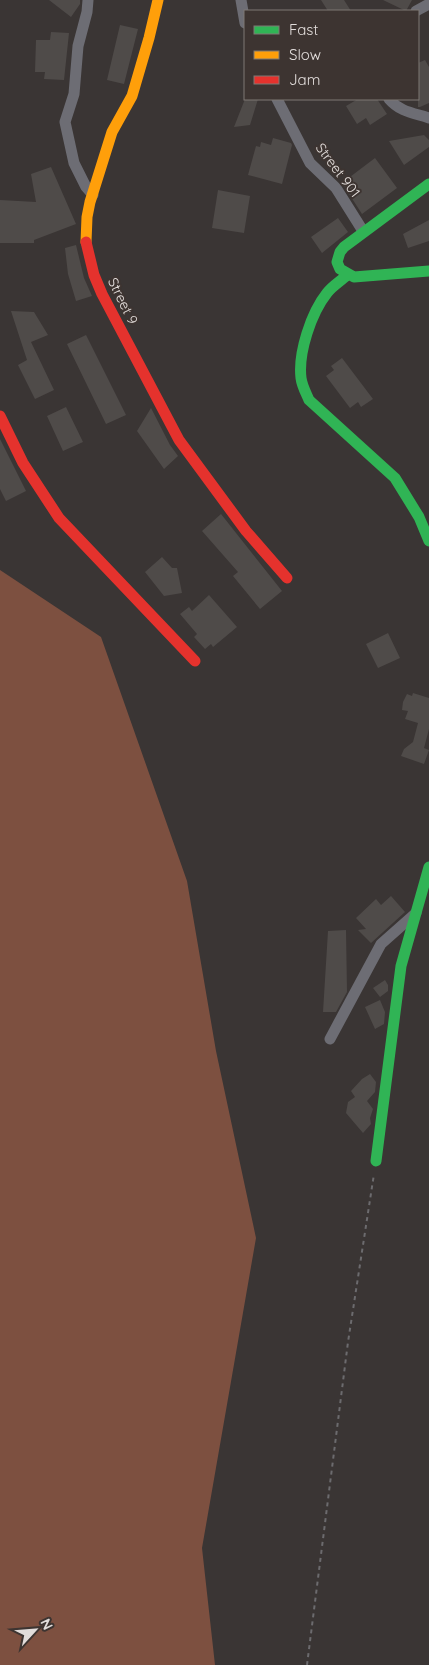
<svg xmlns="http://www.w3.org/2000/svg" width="429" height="1665" viewBox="0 0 429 1665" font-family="Quicksand,sans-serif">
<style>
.forest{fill:#7d5040}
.building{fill:#4f4b49}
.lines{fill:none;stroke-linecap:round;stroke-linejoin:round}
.path{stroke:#6c6b6e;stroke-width:2;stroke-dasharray:4 4;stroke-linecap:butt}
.street{stroke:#6d6d74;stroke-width:11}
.fast{stroke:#30b455;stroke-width:11}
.slow{stroke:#ff9f0a;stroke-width:11}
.jam{stroke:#e5322d;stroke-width:11}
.labels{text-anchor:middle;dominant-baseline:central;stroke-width:4;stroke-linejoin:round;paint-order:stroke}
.street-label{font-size:14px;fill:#e2dddb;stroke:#3d3431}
</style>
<rect width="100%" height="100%" fill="#3a3534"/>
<!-- forest -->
<path class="forest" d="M0,570l101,67 86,244 29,170 40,187 -54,310 13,117h-215z"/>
<!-- building -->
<path class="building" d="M49,0h31v4l-9,13z
M321,0h23l7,11h-23z
M383,0h29l-6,11z
M120,25l18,4 -14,55 -17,-4z
M51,32l18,1 -5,47 -20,-1 1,-7h-10l1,-32h14z
M425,60l4,7v36l-9,4h-2v-44z
M245,99h13l-8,26 -16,2z
M358,99h19l10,15 -17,11 -4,-7 -9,6 -11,-18z
M424,135l5,5v7l-25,18 -15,-24z
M273,138l18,5 1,2 -10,39 -34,-9 8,-29 4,1 1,-5 10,3z
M375,158l22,30 -35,26 -20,-31z
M51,167l25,57 -42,16v3h-34v-43l36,2 -5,-28z
M218,190l32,6 -6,37 -32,-5z
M338,218l10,14 -26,21 -11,-16z
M429,220v21l-21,7 -5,-14z
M76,245l8,33 8,18 -16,5 -8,-27 -3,-26z
M11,311l23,1 14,23 -17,7 23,48 -19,9 -17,-34 9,-5z
M86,335l40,80 -20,9 -39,-80z
M342,358l31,41 -12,8 -3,-5 -8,6 -24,-32 8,-6 -3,-4z
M66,407l17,35 -20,9 -16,-35z
M151,408l19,37 8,11 -14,13 -27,-38z
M0,439l26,52 -20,10 -6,-12z
M221,514l61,77 -22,18 -27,-33 5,-4 -36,-41z
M162,557l10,11h5l5,25 -18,3 -19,-24z
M209,595l28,32 -24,20 -2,-3 -6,5 -11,-12 3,-3 -17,-20 9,-7 3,4z
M388,633l12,25 -22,10 -12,-24z
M413,693l16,5v31l-5,19 5,2 -5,14 -23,-8 3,-7 9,-7 5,-19 -13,-4 3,-8 -6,-1 1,-8 4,-8 5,2z
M391,896l14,16 -34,31 -13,-13 8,-1 -10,-11 20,-19 5,6z
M346,930l1,62 -11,20h-13l5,-81z
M385,980l3,5v6l-8,6 -7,-9z
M380,1000l5,12 -1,12 -9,5 -10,-22z
M370,1074l6,8 -1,10 -8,9 6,8 -3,9 1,6 -8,9 -17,-20 2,-11 7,-5 -4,-6 11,-12z"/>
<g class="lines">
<!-- path -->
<path class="path" d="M307,1665l41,-323 26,-168"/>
<!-- street -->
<path class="street" d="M88,0l-1,12 -9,34 -4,48 -9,28 9,41 12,24 7,8
M241,0l4,23
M416,11l13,-7
M277,99l33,64 26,25 27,43
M389,99c11,13 25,14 40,19
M330,1039l51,-95 35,-31"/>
<!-- fast -->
<path class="fast" d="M429,184l-85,63 -4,5 -3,10 3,7 14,8 75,-6
M347,275c-6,6 -15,11 -20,18 -16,20 -29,60 -26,85 1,8 5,15 8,22l86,78 24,39 10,24
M376,1161l25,-195 28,-99"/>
<!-- slow -->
<path class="slow" d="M86,242l1,-25 3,-15 22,-70 20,-36 17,-58 9,-38"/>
<!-- jam -->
<path class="jam" d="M86,242l8,33 8,19 77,146 67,91 41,47
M0,416l23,47 36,55 136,143"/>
</g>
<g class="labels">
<!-- street labels -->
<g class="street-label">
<text transform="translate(338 170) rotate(53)">Street 901</text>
<text transform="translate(123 301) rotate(64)">Street 9</text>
</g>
</g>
<!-- legend -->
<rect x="244" y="10" width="175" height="90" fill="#3d3431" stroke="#7f7875"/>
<rect x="254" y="26" width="25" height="8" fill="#30b455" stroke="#7f7875"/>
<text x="289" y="35" font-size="15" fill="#e2dddb">Fast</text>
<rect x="254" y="51" width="25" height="8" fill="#ff9f0a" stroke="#7f7875"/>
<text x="289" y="60" font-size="15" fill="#e2dddb">Slow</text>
<rect x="254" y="76" width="25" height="8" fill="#e5322d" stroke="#7f7875"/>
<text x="289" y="85" font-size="15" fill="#e2dddb">Jam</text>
<!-- north arrow -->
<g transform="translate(35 1630) rotate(64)" stroke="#3d3431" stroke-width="4" paint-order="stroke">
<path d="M0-4L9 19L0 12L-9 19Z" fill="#e2dddb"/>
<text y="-8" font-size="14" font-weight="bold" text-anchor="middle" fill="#e2dddb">N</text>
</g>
</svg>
